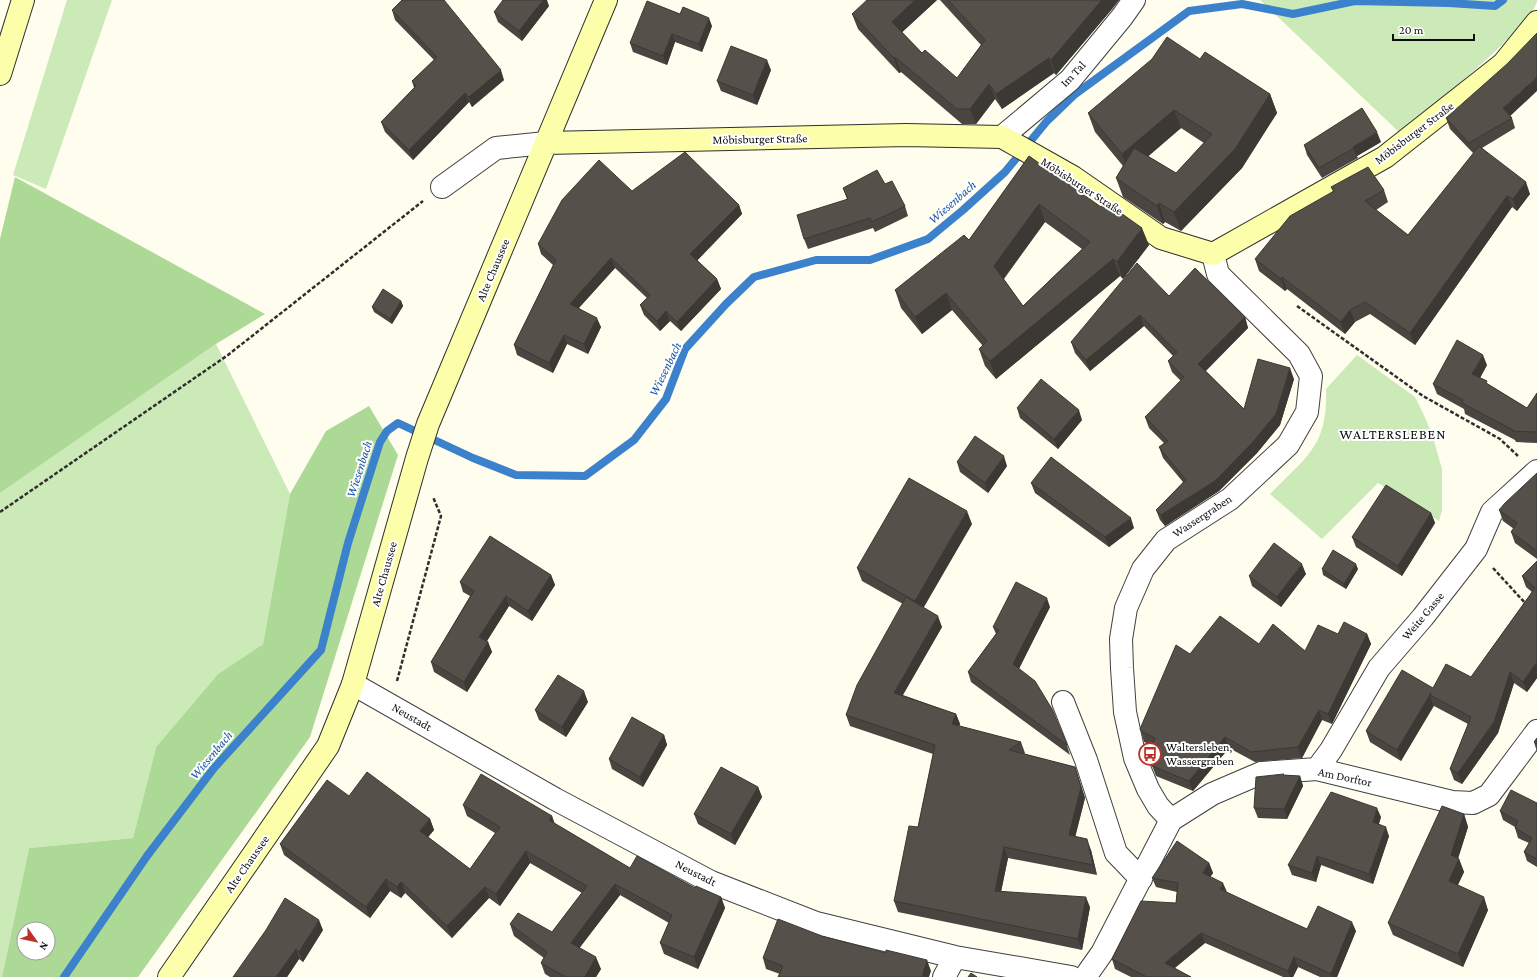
<svg xmlns="http://www.w3.org/2000/svg" width="1537" height="977" viewBox="0 0 1537 977" font-family="'Crimson Pro',serif">
<style>
.green{fill:#cce9b8}
.forest{fill:#add997;fill-rule:evenodd}
.lines{fill:none;stroke-linecap:round;stroke-linejoin:round}
.stream{stroke:#3b81cc;stroke-width:8}
.street-casing{stroke:#404040;stroke-width:24}
.secondary-casing{stroke:#2f2f2f;stroke-width:24}
.path{stroke:#2f2f2f;stroke-width:2.5;stroke-dasharray:4 2;stroke-linecap:butt}
.street{stroke:#fff;stroke-width:22}
.secondary{stroke:#fdfeaa;stroke-width:22}
.wall{fill:#4a4540;fill-rule:evenodd}
.shaded-wall{fill:#3c3834}
.building{fill:#56504a;stroke:#3c3834;fill-rule:evenodd}
.labels{text-anchor:middle;dominant-baseline:central;stroke-width:4;stroke-linejoin:round;paint-order:stroke}
.street-label{font-size:12px;fill:#0d0d0d;stroke:#fff}
.poi-label{font-size:12px;fill:#0d0d0d;stroke:#fff;text-anchor:start}
.water-label{font-size:13px;font-style:italic;fill:#18549e;stroke:#fff}
.quarter-label{font-size:14px;letter-spacing:1px;fill:#0d0d0d;stroke:#fff}
</style>
<rect width="100%" height="100%" fill="#fffdee"/>
<!-- green -->
<path class="green" d="M67,0h45l-66,189 -33,-14z
M1260,0h277c0,23 -115,114 -137,133z
M216,344l74,150 -27,150 -45,30 -62,73 -23,91 -104,10 -27,129h-2v-484z
M1357,355l58,42 8,16 9,21 10,35v41l-3,11 -61,-38 -56,56 -52,-45c37,-38 58,-48 56,-105z"/>
<!-- forest -->
<path class="forest" d="M15,177l250,137 -49,30 -216,149v-254z
M369,406l29,49 -88,282 -172,240h-136l27,-129 104,-10 23,-91 62,-73 45,-30 27,-150 36,-63zM24,929h24v24h-24z"/>
<g class="lines">
<!-- stream -->
<path class="stream" d="M64,977l83,-121 67,-88 107,-118 27,-107 32,-101 7,-11 11,-8 75,35 43,17 69,1 49,-36 32,-41 19,-50 41,-45 28,-27 62,-17h54l58,-21 35,-29 42,-38 42,-51 27,-26 115,-84 53,-7 51,10 62,-13 94,2 46,3 8,-6"/>
<!-- street casing -->
<g class="street-casing">
<path id="street" d="M1002,137l68,-57 52,-63 12,-17
M442,187l54,-39 50,-5
M353,684l202,115 156,83 105,41 139,34 116,20
M1063,702l23,58 30,93 25,26
M1317,769l14,-19 48,-82 44,-51 53,-68 16,-37 45,-41
M1171,820l-13,-14 -10,-17 -13,-31 -10,-46 -3,-44 -1,-29 5,-31 17,-39 23,-29 64,-41 58,-54 19,-33 4,-36 -12,-22 -81,-80 -5,-20
M944,977l11,-20
M1085,977l17,-24 69,-133 41,-26 49,-21 56,-4 135,33 21,1 16,-8 48,-64"/>
</g>
<!-- secondary casing -->
<g class="secondary-casing">
<path id="secondary" d="M0,74l23,-74
M546,143l360,-8 96,2 71,40 88,61 52,16 172,-97 118,-93 34,-42
M169,977l159,-231 25,-62 64,-226 11,-34 178,-424"/>
</g>
<!-- path -->
<path class="path" d="M1297,306l126,90 77,43 18,17
M0,512l228,-157 195,-154
M1493,568l33,36
M397,681l44,-165 -8,-19"/>
<!-- street -->
<use href="#street" class="street"/>
<!-- secondary -->
<use href="#secondary" class="secondary"/>
</g>
<!-- wall -->
<path class="wall" d="M937,0l-35,32 20,21 35,25 24,-33 -41,-45h179l-7,9 -56,66 -2,-2 -52,36 -7,-10 -19,25h-14l-61,-52 -2,1 -41,-44 -6,-15z
M549,6l-27,35 -24,-19 -4,-10z
M392,10l112,70 -32,27 -3,-5 -56,58 -28,-28 -4,-10 33,-34 -2,-7 22,-21 -39,-40z
M680,14l32,12 -10,26 -27,-10 -8,23 -34,-13 -3,-9z
M1200,59l70,35 7,19 -35,55 -61,63 -16,-9 -2,2 -40,-27 -7,-19 7,-12 -28,-34 -7,-19zM1181,128l23,15 -28,30 -28,-17z
M771,70l-14,35 -36,-14 -4,-10z
M1510,116l2,2 3,10 -33,20 48,46 -13,17 -5,-4 -97,138 -45,-31 -15,8 -10,12 -58,-45 -2,2 -26,-20 -4,-12 78,-68 -2,-4 53,3 4,12 -12,8 32,25 67,-83 -2,1 -23,-24 -4,-11z
M1381,142l-24,14 1,2 -36,20 -15,-23 -3,-10z
M1029,156l120,89 -26,34 -3,-3 -124,103 -11,-13 -6,-17 4,-3 -31,-36 -30,24 -21,-26 -6,-18 74,-50zM1045,222l37,27 -59,57 -19,-27z
M885,184l20,22 3,10 -33,16 -2,-4 -65,21 -4,-10 43,-40 -4,-11z
M632,191l107,14 3,9 -45,46 20,19 4,10 -40,42 -11,-10 -10,10 -16,-16 -4,-10 7,-7 -32,-30 -36,40 22,19 -13,27 -21,-10 -14,29 -36,-18 -3,-10 39,-80 -12,-11 -3,-10z
M1169,296l76,21 3,11 -42,43 38,38 50,-30 -14,46 -23,28 -38,38 -54,35 -5,-6 -4,-10 27,-28 -20,-24 -4,-11 5,-4 -15,-15 -4,-11 36,-36 -9,-9 -4,-11 5,-5 -29,-30 -54,45 -15,-18 -4,-11z
M401,301l2,5 -11,18 -18,-12 -2,-5z
M1487,365l-7,13 8,6 39,24 10,-15v50l-21,-1 -1,-2 -50,-26 -1,-5 -27,-15 -4,-10z
M1017,408l65,12 -24,29 -38,-31z
M957,462l50,4 -19,27 -28,-21z
M1537,473v86l-22,-16 -4,-11 3,-3 -11,-8 -4,-11z
M1031,483l103,45 -25,19 -74,-54z
M1431,513l4,10 -33,53 -46,-29 -4,-10z
M972,524l-49,83 19,20 -39,68 53,19 4,10 -1,2 62,16 4,11 -1,1 51,13 10,31 -10,38 16,14 6,25 -89,-17 -7,33 89,16 -8,43 -184,-38 -4,-11 24,-74 15,-73 -83,-28 -4,-11 57,-111 -41,-23 -5,-13z
M1537,561v117l-10,14 -13,-9 -16,50 -36,51 -8,-4 -4,-11 18,-45 -34,-18 -33,55 -31,-19 -4,-11 67,-43 38,-11 61,-85 -6,-5 -4,-11z
M1322,569h36l-12,20 -23,-14z
M1306,574l-25,33 -29,-21 -3,-10z
M551,575l4,10 -23,36 -23,-15 -22,35 1,1 4,10 -25,40 -33,-20 -3,-10 39,-66 -7,-4 -3,-10z
M1050,607l-31,62 48,76 3,10 -99,-73 -3,-10 28,-38 -3,-7z
M1338,634h29l4,10 -39,80 -10,-4 -20,38 -47,4 -26,-14 -36,43 -37,-15 -8,-21 4,-10 -8,-3 -3,-11 49,-77 69,-10 46,7z
M588,702l-22,35 -27,-17 -4,-10z
M664,735l3,10 -24,42 -31,-18 -3,-10z
M1537,738v14l-3,-10z
M1284,774v1l16,1 3,10 -16,33 -29,-1 -4,-10z
M758,787l4,10 -27,48 -37,-21 -4,-10z
M349,796l81,23 4,11 -6,7 42,32 25,-36 -28,-17 -4,-11 89,11 2,7 76,45 91,29 4,11 -27,61 -34,-15 -4,-11 9,-20 -49,-28 -41,53 22,21 -5,8h-46l-5,-3 -4,-11 3,-5 -30,-22 -4,-12 42,8 30,-39 -52,-30 -30,43 -11,-8 -37,40 -47,-45 -4,5 -11,-7 -20,27 -86,-63 -4,-11z
M1537,803v64l-10,-6 -3,-9 5,-9 -11,-5 -3,-10v-1l-12,-7 -3,-9z
M1464,814l4,13 -10,32h1l5,13 -6,13 30,25 -25,57 -70,-32 -5,-12z
M1381,817l-2,7 10,12 -16,48 -52,-19 -5,17 -24,-7 -4,-10z
M1209,863l4,10 -3,4 16,16 81,36 49,2 -19,46h-17l-22,-10 -5,10h-10l-78,-34 -31,25 17,9h-60l-16,-8 -3,-10 64,-56 1,-11 -21,-5 -4,-9z
M323,930l-20,32 -4,-3 -12,18h-54z
M822,936l109,35 -151,3 -14,-5 -3,-11z"/>
<!-- shaded-wall -->
<path class="shaded-wall" d="M543,0h4l2,6 -27,35 -3,-10z
M915,0h22l-40,37 -5,-15z
M1102,0h17l-7,9 -56,66 -5,-15z
M709,18l3,8 -10,26 -3,-8z
M672,34l3,8 -8,23 -4,-9z
M895,57l6,15 -2,1 -5,-15z
M1049,58l5,15 -52,36 -6,-15z
M767,60l4,10 -14,35 -4,-10z
M501,70l3,10 -32,27 -3,-10z
M1537,77v14l-30,28 -4,-11z
M989,84l6,15 -19,25 -6,-15z
M465,93l4,9 -56,58 -4,-10z
M1270,94l7,19 -35,55 -61,63 -7,-19z
M1174,110l7,18 -52,45 -7,-19z
M1377,132l4,10 -24,14 -4,-9z
M1526,182l4,12 -13,17 -4,-12z
M1507,196l5,11 -97,138 -5,-12z
M1159,203l6,19 -2,2 -6,-18z
M1039,204l6,18 -45,61 -6,-17z
M739,205l3,9 -48,50 -4,-10z
M1142,228l7,17 -26,34 -6,-17z
M611,258l4,10 -41,45 -4,-9z
M1113,259l7,17 -124,103 -6,-18z
M1282,277l5,12 -2,2 -4,-12z
M717,279l4,10 -40,42 -4,-9z
M946,293l6,17 -30,24 -7,-17z
M401,301l2,5 -11,18 -2,-5z
M1350,310l5,12 -10,12 -4,-12z
M666,311l4,10 -10,10 -3,-10z
M1140,315l4,11 -54,45 -4,-11z
M1245,317l3,11 -46,46 -4,-10z
M597,318l4,9 -13,27 -4,-10z
M564,335l3,9 -14,29 -4,-10z
M1483,355l4,10 -11,20 -4,-11z
M1290,368l4,11 -14,46 -23,28 -38,38 -54,35 -4,-11z
M1079,410l3,10 -24,29 -4,-10z
M1004,456l3,10 -19,27 -3,-10z
M967,511l5,13 -52,90 -5,-13z
M1431,513l4,10 -33,53 -4,-10z
M1131,518l3,10 -25,19 -4,-10z
M1302,564l4,10 -25,33 -4,-10z
M1356,564l2,5 -12,20 -2,-5z
M551,575l4,10 -23,36 -4,-10z
M506,596l3,10 -26,41 -4,-10z
M1047,598l3,9 -34,67 -3,-10z
M938,616l4,11 -44,76 -4,-10z
M1367,634l4,10 -39,80 -4,-10z
M488,642l4,10 -25,40 -3,-10z
M1537,662v16l-10,14 -4,-10z
M1510,672l4,11 -16,50 -36,51 -4,-11z
M584,691l4,11 -22,35 -4,-10z
M1430,695l3,11 -32,55 -4,-11z
M1319,710l3,10 -20,38 -4,-11z
M956,714l4,10 -4,11 -4,-11z
M664,735l3,10 -24,42 -3,-10z
M1225,737l4,11 -36,43 -4,-10z
M1075,767l10,31 -12,48 -4,-11z
M1300,776l3,10 -16,33 -3,-10z
M758,787l4,10 -27,48 -4,-11z
M1377,808l4,9 -5,15 -3,-10z
M1464,814l4,13 -13,40 4,-8 5,13 -11,22 -4,-13 2,-26z
M552,816l4,11 -7,-7z
M430,819l4,11 -10,12 -4,-11z
M1386,827l3,9 -16,48 -4,-10z
M1087,839l4,11 6,25 -4,-10z
M1004,847l4,11 -9,44 -4,-11z
M526,851l4,12 -30,43 -4,-12z
M1317,856l4,9 -5,17 -4,-9z
M1209,863l4,10 -7,10 -3,-10z
M386,879l4,12 -20,27 -4,-11z
M401,882l4,11 -4,5 -4,-11z
M1223,883l4,9 -7,-3z
M615,884l5,11 -45,59 -4,-11z
M485,887l4,11 -37,40 -5,-12z
M721,897l4,11 -27,61 -4,-12z
M1086,897l4,10 -8,43 -4,-11z
M1484,897l4,13 -25,57 -5,-13z
M319,920l4,10 -20,32 -4,-10z
M1352,922l4,9 -19,46h-5l-1,-3z
M1201,933l4,10 -36,30 -4,-10z
M296,949l3,10 -12,18h-11z
M596,957l5,12 -5,8h-11z
M1294,957l4,10 -5,10h-3l-2,-6z
M927,960l4,11 -2,6h-7z"/>
<!-- building -->
<path class="building" d="M402,0h42l57,70 -32,27 -4,-4 -56,57 -28,-28 35,-36 -4,-5 25,-24 -45,-47z
M503,0h40l-24,31 -25,-19z
M867,0h48l-23,22 30,31 3,-3 32,28 28,-38 -37,-40h154l-51,60 -2,-2 -53,36 -7,-10 -19,25h-13l-62,-52 -1,1 -42,-44z
M647,1l33,13 3,-7 26,11 -10,26 -27,-10 -9,22 -33,-13z
M1537,33v44l-34,31 9,10 -43,25 -23,-25 61,-54z
M1167,37l33,22 5,-7 65,42 -35,55 -61,63 -15,-9 -2,3 -41,-28 18,-30 42,25 36,-39 -38,-24 -52,44 -34,-41 64,-54z
M731,46l36,14 -14,35 -36,-14z
M1362,108l15,24 -24,15 1,1 -35,20 -15,-23z
M1479,146l47,36 -13,17 -6,-3 -97,137 -45,-31 -15,8 -9,12 -59,-45 -1,2 -26,-20 35,-43 44,-25 -3,-4 37,-20 16,23 -19,11 43,34z
M685,152l54,53 -49,49 27,25 -40,43 -11,-11 -9,10 -17,-16 10,-10 -39,-37 -41,46 27,14 -13,26 -20,-9 -15,28 -35,-18 42,-85 -18,-16 24,-44 37,-40 33,31z
M1029,156l72,51 3,-6 38,27 -25,34 -4,-3 -123,102 -11,-12 8,-8 -41,-48 -31,24 -20,-27 69,-55 5,5zM1039,204l51,38 -67,64 -29,-40z
M877,170l8,14 7,-3 13,25 -33,16 -2,-4 -66,21 -7,-24 51,-16 -5,-11z
M1137,263l32,33 26,-28 50,49 -47,47 46,45 14,-50 32,9 -14,46 -23,28 -38,39 -54,34 -5,-5 30,-30 -27,-33 9,-6 -23,-24 39,-40 -16,-16 9,-9 -37,-37 -54,45 -15,-18z
M383,289l18,12 -11,18 -18,-12z
M1457,340l26,15 -11,19 15,7 -1,2 41,25 10,-15v39l-25,-1 1,-1 -51,-27 1,-3 -30,-16z
M1041,379l38,31 -25,29 -37,-31z
M975,436l29,20 -19,27 -28,-21z
M1051,457l80,61 -26,19 -74,-54z
M1537,473v78l-26,-19 6,-9 -18,-13 6,-7z
M909,478l58,33 -52,90 -58,-33z
M1386,485l45,28 -33,53 -46,-29z
M490,536l61,39 -23,36 -22,-15 -27,41 9,5 -24,40 -33,-20 43,-71 -14,-9z
M1274,543l28,21 -25,33 -28,-21z
M1333,550l23,14 -12,20 -22,-15z
M1537,561v101l-14,20 -13,-10 -16,50 -36,51 -8,-4 21,-52 -41,-22 1,-2 -34,57 -31,-19 36,-61 31,18 13,-24 25,13 64,-89 -13,-12z
M1016,582l31,16 -34,66 22,17 17,28 15,36 -99,-73 31,-42 -6,-3z
M906,597l32,19 -44,77 62,21 -4,10 69,18 -12,8 66,17 6,20 -12,48 18,4 6,26 -89,-18 -9,44 91,6 -8,42 -184,-38 15,-75 9,1 17,-82 -89,-30 11,-30z
M1220,616l39,28 14,-20 32,27 13,-26 20,9 6,-12 23,12 -39,80 -9,-4 -21,37 -47,5 -26,-15 -36,44 -37,-15 -4,-11 7,-17 -14,-7 -1,-2 36,-84 14,9z
M558,675l26,16 -22,36 -27,-17z
M632,717l32,18 -24,42 -31,-18z
M1537,738v6l-3,-2z
M721,767l37,20 -27,47 -37,-20z
M367,772l63,47 -10,12 50,38 30,-42 -37,-22 18,-31 71,42 -3,4 81,48 7,-12 58,32 1,-2 25,11 -27,60 -34,-14 12,-28 -57,-31 -44,59 25,14 -11,20h-19l-25,-14 6,-11 -37,-28 8,-11 34,19 35,-46 -61,-35 -30,43 -11,-7 -38,39 -46,-44 -4,5 -11,-8 -20,28 -86,-63 47,-64 22,16z
M1284,774l-1,1 17,1 -16,33 -30,-1 2,-31z
M1511,790l26,13v56l-13,-7 8,-14 -17,-10 3,-7 -18,-10z
M1331,792l46,16 -4,14 13,5 -17,47 -52,-18 -5,17 -24,-8z
M1442,806l22,8 -13,41 8,4 -10,22 35,16 -26,57 -70,-31z
M1177,841l32,22 -6,10 20,10 -3,6 45,21 42,19 11,-23 34,16 -21,52 -37,-17 -6,14 -87,-38 -36,30 26,14h-44l-35,-18 29,-58 35,2 2,-20 -26,-5z
M285,898l34,22 -20,32 -3,-3 -20,28h-43l33,-47z
M778,919l44,17 64,17v-3l41,10 -5,17h-144l5,-11 -20,-8z
M971,973l6,4h-9z"/>
<!-- icons -->
<defs>
<g id="bus-ring" transform="scale(1.15)"><circle r="9.5" fill="#fff" stroke="#bc3127" stroke-width="1.5"/><path d="M-5-6H5V4H4V6H2V4H-2V6H-4V4H-5ZM-3.5-4V0h7V-4ZM-3.5 1.2v1.5H-2V1.2ZM2 1.2v1.5H3.5V1.2Z" fill="#bc3127"/></g>
</defs>
<g fill-rule="evenodd">
<use href="#bus-ring" x="1150" y="754"/>
</g>
<g class="labels">
<!-- street labels -->
<g class="street-label">
<text transform="translate(1073 74) rotate(-47)">Im Tal</text>
<text transform="translate(1414 133) rotate(-37)">Möbisburger Straße</text>
<text transform="translate(760 139) rotate(-1)">Möbisburger Straße</text>
<text transform="translate(1082 186) rotate(33)">Möbisburger Straße</text>
<text transform="translate(493 270) rotate(-67)">Alte Chaussee</text>
<text transform="translate(1202 516) rotate(-33)">Wassergraben</text>
<text transform="translate(384 574) rotate(-74)">Alte Chaussee</text>
<text transform="translate(1423 616) rotate(-50)">Weite Gasse</text>
<text transform="translate(412 717) rotate(30)">Neustadt</text>
<text transform="translate(1345 777) rotate(12)">Am Dorftor</text>
<text transform="translate(247 864) rotate(-55)">Alte Chaussee</text>
<text transform="translate(696 873) rotate(27)">Neustadt</text>
</g>
<!-- poi labels -->
<g class="poi-label">
<text x="1166" y="747">Waltersleben,<tspan x="1166" dy="14">Wassergraben</tspan></text>
</g>
<!-- water labels -->
<g class="water-label">
<text transform="translate(952 202) rotate(-41)">Wiesenbach</text>
<text transform="translate(665 369) rotate(-64)">Wiesenbach</text>
<text transform="translate(359 469) rotate(-72)">Wiesenbach</text>
<text transform="translate(211 755) rotate(-50)">Wiesenbach</text>
</g>
<!-- quarter labels -->
<g class="quarter-label">
<text x="1393" y="434">WALTERSLEBEN</text>
</g>
</g>
<!-- north arrow -->
<g transform="translate(36 941) rotate(123)"><circle r="19" fill="#ffffff" stroke="#9e9e9e"/>
<path d="M0-3L7 15L0 10L-7 15Z" fill="#bc3127"/>
<text y="-6" font-size="11" font-weight="bold" text-anchor="middle" fill="#0d0d0d">N</text>
</g>
<!-- scale -->
<path d="M1393 34v6h81v-6" fill="none" stroke="#0d0d0d" stroke-width="2"/>
<text x="1399" y="34" font-size="12" fill="#0d0d0d" stroke="#ffffff" stroke-width="3" paint-order="stroke">20 m</text>
</svg>
